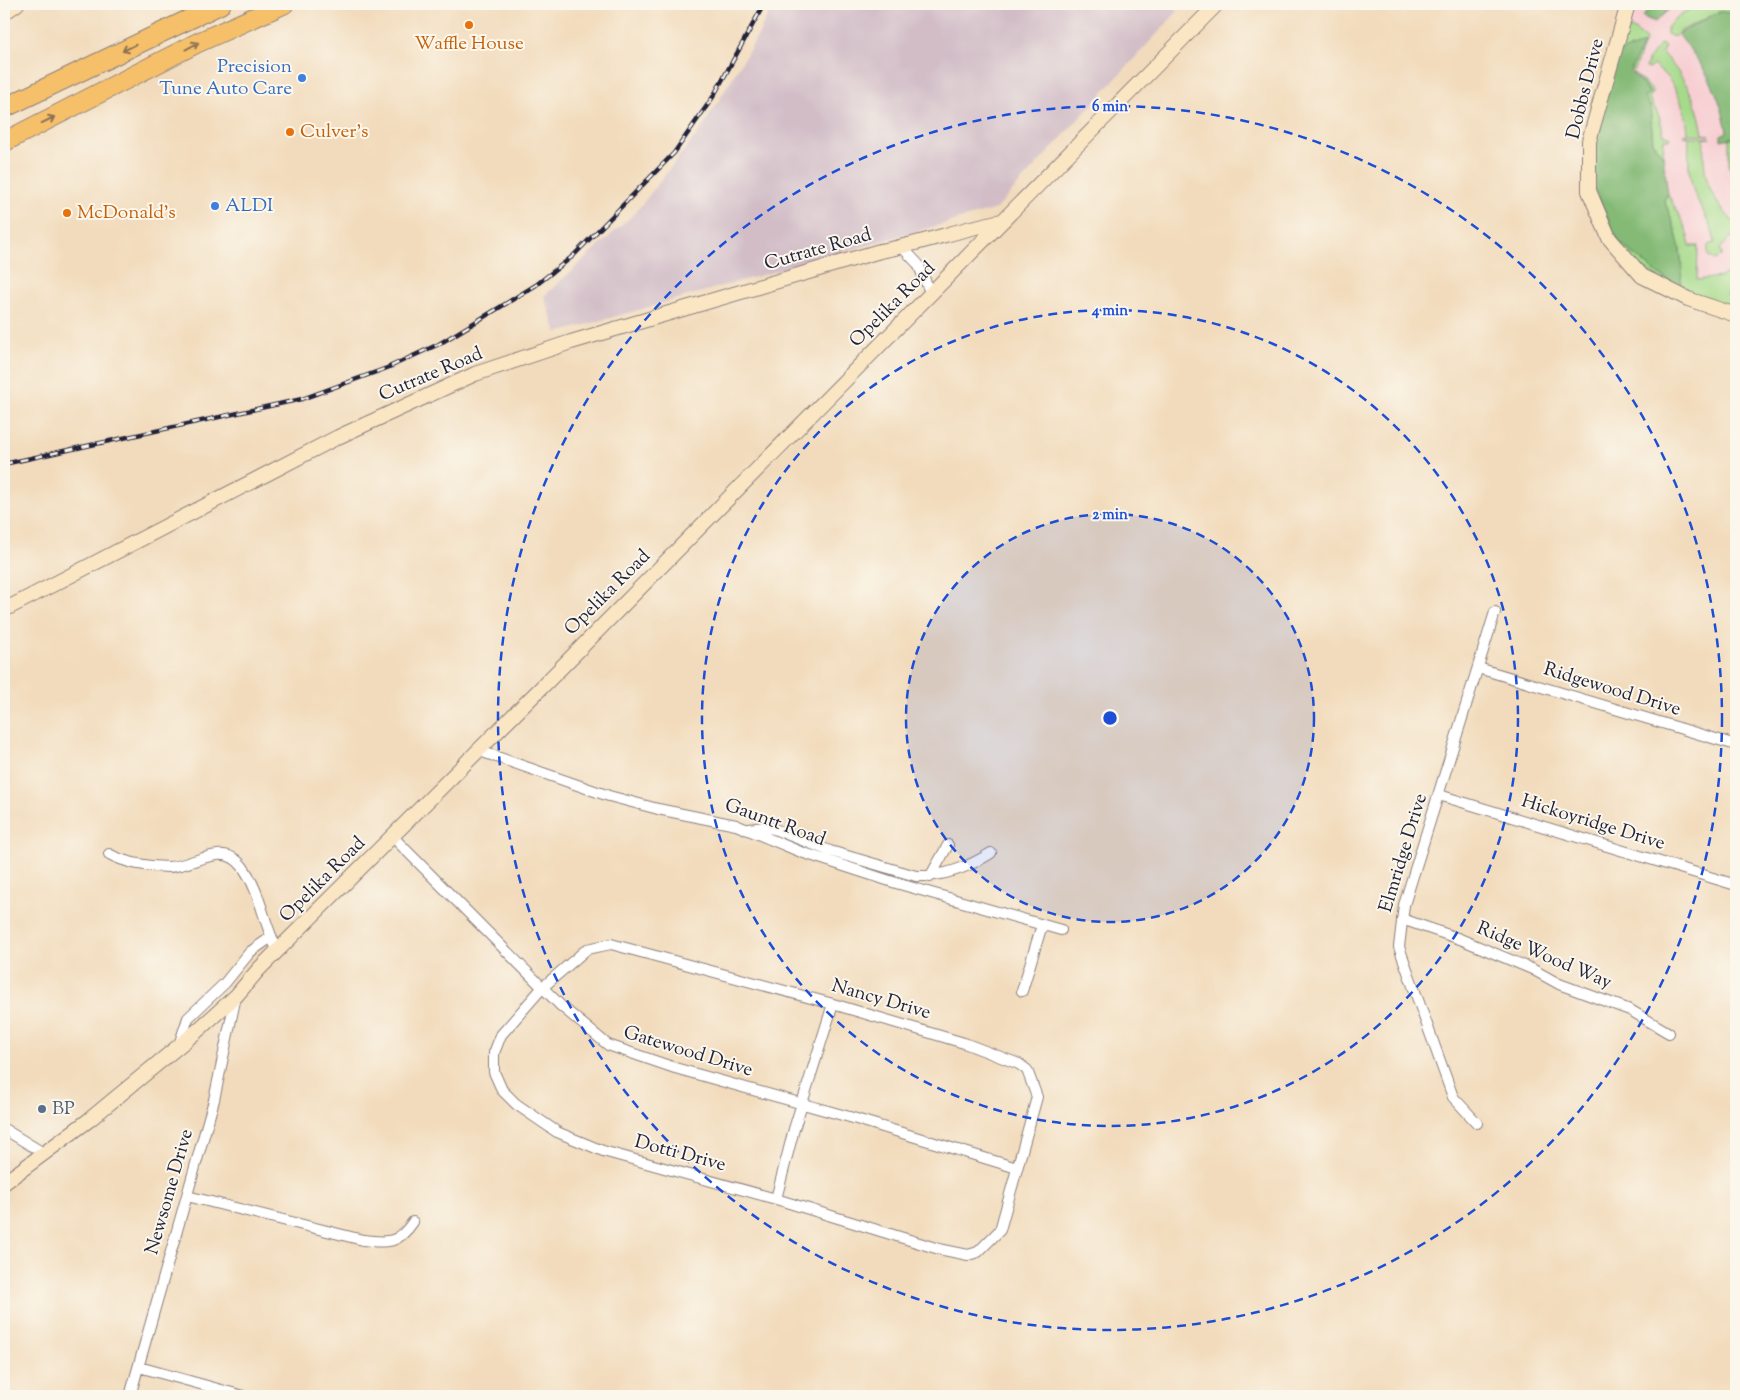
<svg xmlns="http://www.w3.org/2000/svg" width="1740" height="1400" viewBox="0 0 1740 1400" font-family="'Sorts Mill Goudy',serif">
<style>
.built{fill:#f7cfd3}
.industrial{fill:#d2bdc7}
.green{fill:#a6da8a;stroke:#647e62}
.forest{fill:#84ba76;stroke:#536e58}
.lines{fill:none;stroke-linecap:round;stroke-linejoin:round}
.street-casing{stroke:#8a7e7c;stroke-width:12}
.secondary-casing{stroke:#8a7e7c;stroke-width:16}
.highway-casing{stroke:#8a7e7c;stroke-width:21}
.street{stroke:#fff;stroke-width:10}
.secondary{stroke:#fbe6c4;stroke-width:14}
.highway{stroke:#f6c06b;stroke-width:19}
.rail-casing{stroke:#22223b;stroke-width:4.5}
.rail{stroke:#fbf7ec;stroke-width:2.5;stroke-dasharray:8;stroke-linecap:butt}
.oneway{stroke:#8c7153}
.ring{fill:none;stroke:#1d4ed8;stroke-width:2.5;stroke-dasharray:9 6}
.food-dot{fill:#e8710a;stroke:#fbf7ec;stroke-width:2}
.shop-dot{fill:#3f7fe0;stroke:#fbf7ec;stroke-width:2}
.service-dot{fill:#5c6f8a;stroke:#fbf7ec;stroke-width:2}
.labels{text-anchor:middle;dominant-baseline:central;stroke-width:4;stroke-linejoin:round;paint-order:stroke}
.food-label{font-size:19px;fill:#c56008;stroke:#fbf7ec;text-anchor:start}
.shop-label{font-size:19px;fill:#366cbe;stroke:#fbf7ec;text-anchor:end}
.street-label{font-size:19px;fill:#22223b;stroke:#fbf7ec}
.service-label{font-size:19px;fill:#4e5e75;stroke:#fbf7ec;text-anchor:start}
.centre{fill:#1d4ed8;stroke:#fbf7ec;stroke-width:2.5}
.ring-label{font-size:15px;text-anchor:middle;font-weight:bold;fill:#1d4ed8;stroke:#fbf7ec;stroke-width:4;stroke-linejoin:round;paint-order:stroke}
</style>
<rect width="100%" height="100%" fill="#fbf7ec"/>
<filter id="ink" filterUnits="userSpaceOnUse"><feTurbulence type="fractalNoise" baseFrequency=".02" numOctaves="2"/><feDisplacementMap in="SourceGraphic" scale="10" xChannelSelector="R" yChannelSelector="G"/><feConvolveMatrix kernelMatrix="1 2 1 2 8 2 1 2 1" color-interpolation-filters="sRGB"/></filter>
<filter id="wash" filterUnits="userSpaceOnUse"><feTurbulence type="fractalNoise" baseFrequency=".0096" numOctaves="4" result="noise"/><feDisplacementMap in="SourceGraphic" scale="20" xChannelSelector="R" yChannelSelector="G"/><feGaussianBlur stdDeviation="1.12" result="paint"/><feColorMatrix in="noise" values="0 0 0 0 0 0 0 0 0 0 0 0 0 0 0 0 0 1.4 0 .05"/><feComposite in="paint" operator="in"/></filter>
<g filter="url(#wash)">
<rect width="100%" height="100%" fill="#f2dbbc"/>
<!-- built -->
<path class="built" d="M1630,4h106v306l-87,-34 -50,-64z"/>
<!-- industrial -->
<path class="industrial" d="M772,4h399l7,7 -182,198 -439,124 -13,-37 92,-84 68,-87 56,-93z"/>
<!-- green -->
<path class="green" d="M1709,6l27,4v3l-17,-1 -37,18 -8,7 -7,-3v-6c11,-15 23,-21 42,-22z
M1627,29h6l13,10 -13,33 21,20 -5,6 10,18 5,19 6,1 -1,3h-5l-1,19 -10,-15 -3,-37 -6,-9 6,-5 -33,-39z
M1660,44l5,2 -3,7c23,24 36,48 41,81l6,1 -26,-1 5,-1c-1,-20 -10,-44 -23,-58 -3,-3 -8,-6 -12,-10l-4,4 -3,-1 3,-10z
M1683,136l27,2 -6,1c-2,35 4,59 31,84l1,-2v18l-5,-2 -11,12 2,6 -7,5 -7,-4v-11l7,-2c-3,-19 -14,-33 -21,-51 -6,-18 -6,-36 -5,-55z
M1733,138l3,4v45l-7,-23v-25z
M1594,189l25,53 39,32 21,13c8,-28 -4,-61 -15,-87l4,-6 18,35 4,17h8l-1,34 23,-3 16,-9v6l-4,3 -5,18 9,2v11c-43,-13 -88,-26 -116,-63 -12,-15 -18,-38 -26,-56z"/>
<!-- forest -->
<path class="forest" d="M1651,4h24l-20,18 -12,-5z
M1719,12l17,1v124l-15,3v-5l6,-3c-7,-41 -23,-66 -49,-98z
M1643,44l-13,27 20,22 -6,4 6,9 3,37 10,13 5,38 -4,6c11,27 22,58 16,87l-22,-13 -39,-32 -26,-55 -1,-44 24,-90z"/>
</g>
<g filter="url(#ink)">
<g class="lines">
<!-- street casing -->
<g class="street-casing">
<path id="street" d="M902,247l16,17 13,30
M1478,668l258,77
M477,750l132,46 49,13 78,16 65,27 95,31 165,47
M1439,795l297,90
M749,829l15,-2 10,2 56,22 86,25c27,1 53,-9 75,-23
M393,837l168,169 47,39 67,23 178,50 164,50
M109,854c16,9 40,13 59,13 25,0 54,-27 74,-1 19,25 21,58 36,85
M930,877l18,-32
M1402,919l58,20 72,30 27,15 71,26 39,23
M611,944l222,60 131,39 55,21 8,6 10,27 -37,133 -22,22 -10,3 -29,-6 -163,-50 -173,-48 -46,-19 -41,-28 -14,-14 -8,-18v-19l7,-18 42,-48 44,-38z
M1022,991l20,-66
M179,1045l9,-27 37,-35 25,-31 20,-14
M1477,1123l-24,-26 -54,-150 5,-42 91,-293
M4,1129l41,25
M187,1196l176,44c25,3 35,4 50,-18
M776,1199l18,-70 39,-125
M139,1367l104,29
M130,1396l84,-296 22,-104"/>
</g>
<!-- secondary casing -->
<g class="secondary-casing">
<path id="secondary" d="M1628,4l-39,137v50l20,47 33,38 46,23 48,16
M4,13l13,-9
M4,610l334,-173 137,-63 96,-32 309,-91c41,-7 80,-22 122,-30
M4,1183l85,-63 108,-89 39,-35 23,-27 280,-279 678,-686"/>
</g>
<!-- highway casing -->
<g class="highway-casing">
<path id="highway" d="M4,108l217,-104
M4,142l193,-99 87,-39"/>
</g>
<!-- street -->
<use href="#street" class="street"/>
<!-- secondary -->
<use href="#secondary" class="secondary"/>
<!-- highway -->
<use href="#highway" class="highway"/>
<!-- rail casing -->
<g class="rail-casing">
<path id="rail" d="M4,464l298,-65 85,-31 52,-24 63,-38 34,-21 37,-29 101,-103 39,-56 51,-93"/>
</g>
<!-- rail -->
<use href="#rail" class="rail"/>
</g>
<!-- one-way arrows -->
<defs><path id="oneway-shaft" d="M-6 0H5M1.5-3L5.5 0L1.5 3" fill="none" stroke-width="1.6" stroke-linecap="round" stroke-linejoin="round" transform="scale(1.25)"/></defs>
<g class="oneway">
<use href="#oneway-shaft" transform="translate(192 46) rotate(-28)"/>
<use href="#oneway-shaft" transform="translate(129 48) rotate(154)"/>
<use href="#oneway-shaft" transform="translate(48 120) rotate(-26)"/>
</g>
</g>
<!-- distance rings -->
<circle cx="1110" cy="718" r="204" fill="#1d4ed8" fill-opacity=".12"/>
<g class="ring">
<circle cx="1110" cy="718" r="204"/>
<circle cx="1110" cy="718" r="408"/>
<circle cx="1110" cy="718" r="612"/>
</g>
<!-- markers -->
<g class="food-dot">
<circle cx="469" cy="25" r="5"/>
<circle cx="290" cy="132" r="5"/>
<circle cx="67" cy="213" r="5"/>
</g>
<g class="shop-dot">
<circle cx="302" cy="78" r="5"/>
<circle cx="215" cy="206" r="5"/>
</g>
<circle class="service-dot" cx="42" cy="1109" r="5"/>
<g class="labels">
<!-- food labels -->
<g class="food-label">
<text x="469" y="44" text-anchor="middle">Waffle House</text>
<text x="300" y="132">Culver's</text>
<text x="77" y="213">McDonald's</text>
</g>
<!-- shop labels -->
<g class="shop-label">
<text x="292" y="67">Precision<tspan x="292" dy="22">Tune Auto Care</tspan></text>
<text x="225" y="206" text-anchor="start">ALDI</text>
</g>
<!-- street labels -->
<g class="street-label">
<text transform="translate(1586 89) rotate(-76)">Dobbs Drive</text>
<text transform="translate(818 250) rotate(-16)">Cutrate Road</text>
<text transform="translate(893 305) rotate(-45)">Opelika Road</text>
<text transform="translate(431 375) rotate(-23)">Cutrate Road</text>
<text transform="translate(608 593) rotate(-45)">Opelika Road</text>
<text transform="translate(1612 690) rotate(17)">Ridgewood Drive</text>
<text transform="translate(775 823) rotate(20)">Gauntt Road</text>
<text transform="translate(1593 823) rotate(17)">Hickoyridge Drive</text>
<text transform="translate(1404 853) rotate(-73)">Elmridge Drive</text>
<text transform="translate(323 880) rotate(-45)">Opelika Road</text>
<text transform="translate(1544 956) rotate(23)">Ridge Wood Way</text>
<text transform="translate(881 1000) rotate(16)">Nancy Drive</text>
<text transform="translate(688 1052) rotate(17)">Gatewood Drive</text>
<text transform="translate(680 1154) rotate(15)">Dotti Drive</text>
<text transform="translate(170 1192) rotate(-74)">Newsome Drive</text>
</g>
<!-- service labels -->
<g class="service-label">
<text x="52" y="1109">BP</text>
</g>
</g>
<circle cx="1110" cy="718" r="8" class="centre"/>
<g class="ring-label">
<text x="1110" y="111">6 min</text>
<text x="1110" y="315">4 min</text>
<text x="1110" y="519">2 min</text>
</g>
<!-- margin -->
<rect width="1740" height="1400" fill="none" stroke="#fbf7ec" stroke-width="20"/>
</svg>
